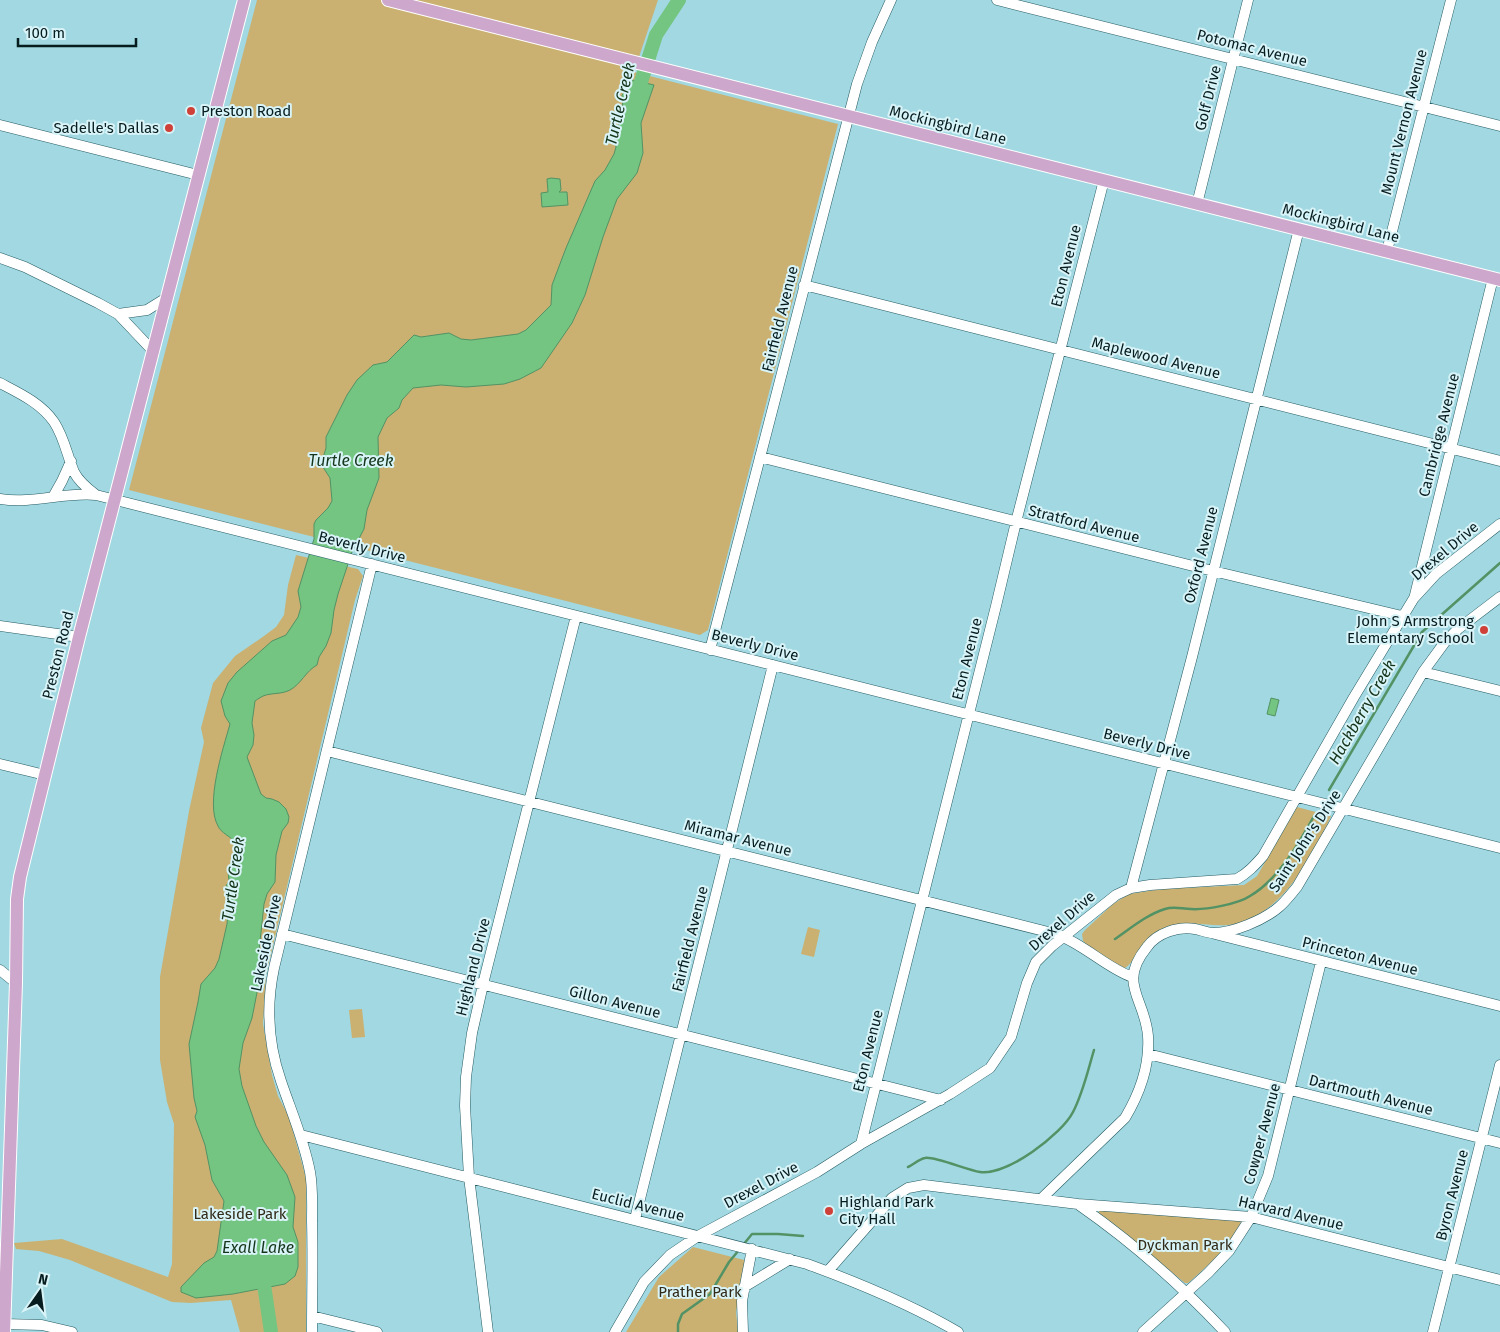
<svg xmlns="http://www.w3.org/2000/svg" width="1500" height="1332" viewBox="0 0 1500 1332" font-family="'Fira Sans',sans-serif">
<style>
.green{fill:#cab172}
.water{fill:#74c581;stroke:#539264}
.lines{fill:none;stroke-linecap:round;stroke-linejoin:round}
.stream{stroke:#539264;stroke-width:2.5}
.river{stroke:#74c581;stroke-width:14}
.minor-casing{stroke:#255b63;stroke-width:11}
.major-casing{stroke:#fff;stroke-width:14}
.minor{stroke:#fff;stroke-width:10}
.major{stroke:#cda7cc;stroke-width:12}
.poi-dot{fill:#cf4138;stroke:#d9f4f8;stroke-width:2}
.labels{text-anchor:middle;dominant-baseline:central;stroke-width:4;stroke-linejoin:round;paint-order:stroke}
.street-label{font-size:15px;fill:#061c1f;stroke:#d9f4f8}
.poi-label{font-size:15px;fill:#061c1f;stroke:#d9f4f8;text-anchor:start}
.park-label{font-size:15px;fill:#312a18;stroke:#d9f4f8}
.water-label{font-size:16px;font-style:italic;fill:#14351a;stroke:#d9f4f8}
</style>
<rect width="100%" height="100%" fill="#a1d8e1"/>
<!-- green -->
<path class="green" d="M257,0h401l-24,72 204,52 -130,506 -8,5 -571,-145z
M296,555l62,14 5,7 -8,24 -89,375 -3,49 9,51 6,21 11,21 17,61v154h-66l-9,-32 -40,3 -19,-1 -102,-42 -31,-9 -23,-2 -2,-6 48,-4 106,38 4,-13 2,-140 -7,-22 -7,-42v-83l29,-166 15,-69 -3,-14 12,-45 22,-27 29,-20 12,-9 8,-12 4,-30z
M1297,807l34,9c-17,40 -53,105 -103,109 -21,2 -42,-6 -63,3 -9,3 -19,11 -24,19 -6,8 -7,15 -16,21 -15,-1 -31,-17 -42,-27l-1,-7 3,-4 28,-26 16,-10 33,-5 82,-4 13,-9z
M808,927l12,3 -6,27 -13,-3z
M362,1009l3,28 -13,1 -3,-28z
M1100,1210l141,11v1c-9,24 -34,44 -53,61h-3l-87,-70z
M693,1247l59,15 -13,33 -3,17 2,20h-112l33,-55z"/>
<!-- water -->
<path class="water" d="M628,79l26,6 -13,38 2,30 -6,20 -20,26 -14,38 -18,58 -13,28 -31,45 -21,11 -16,5 -38,3 -25,-2 -28,3 -11,12 -3,8 -12,10 -9,19 1,41 -12,32 -3,19 -12,23 -14,42 -4,16 -3,23 -5,13 -7,11 -2,8c-11,6 -16,19 -27,25 -8,4 -16,3 -24,5 -4,1 -8,4 -11,6l-3,22 2,12 -1,10 -6,12 14,37 5,4 6,1 7,3 7,7 3,8 -1,6 -6,8 -6,24 -1,27 -8,12 -3,10 -5,47 4,11 -11,56 -9,25 -4,26 3,17 14,40 8,16 23,33 8,22 -2,30 5,15v25l-3,9 -10,8 -52,10 -37,4 -15,-6v-5l23,-24 10,-6 3,-6 7,-50 -12,-21 -7,-35 -10,-28 2,-6 -3,-13 -5,-54 9,-42 3,-18 14,-16 4,-9 8,-35 2,-26 -3,-12 3,-5 -1,-10 8,-17 -1,-12c-5,-6 -14,-9 -17,-16 -13,-23 5,-77 12,-102l-5,-8 -4,-15 7,-18 9,-11 35,-31 14,-6 12,-18 3,-10 -3,-16 16,-52v-15l2,-4 12,-12 4,-7 -2,-23 -9,-14 5,-16v-11l21,-42 10,-15 16,-15 14,-3 27,-27 7,2 28,-4 12,6 10,1 47,-6 8,-4 25,-25 1,-20 14,-37 29,-67 10,-11 9,-16 2,-7 -2,-7 9,-29 -1,-16 8,-10z
M551,178l9,1 1,11 -2,2h8l1,13 -26,2 -1,-14 7,-1 -1,-13z
M1271,698l8,2 -4,16 -8,-2z"/>
<g class="lines">
<!-- stream -->
<path class="stream" d="M1329,790l93,-158 78,-69
M1115,939c16,-11 31,-24 50,-30 9,-3 17,0 26,0 15,1 47,-5 59,-13 28,-16 49,-53 64,-80
M908,1167c5,-2 11,-8 17,-9 9,-2 42,12 55,14 27,4 82,-38 93,-60 10,-19 15,-42 21,-62
M743,1245l9,-11h26l25,2
M678,1332v-8l4,-10 28,-20 19,-32 10,-12"/>
<!-- river -->
<path class="river" d="M638,99l3,-17 15,-47 23,-35
M262,1271l9,61"/>
<!-- minor casing -->
<g class="minor-casing">
<path id="minor" d="M997,0l503,126
M0,125l198,50
M1197,204l51,-204
M1387,251l64,-251
M0,258l25,9 73,36 20,11 36,38
M804,285l696,176
M118,314l29,-4 21,-13
M0,383c19,10 41,20 54,39 10,15 13,33 20,50 5,10 14,17 22,23
M760,457l453,114 189,45
M53,497l9,-16 9,-20
M0,499c33,5 64,-7 96,-4l1404,353
M1415,595l78,-317
M0,626l79,11
M710,650l147,-566 15,-42 19,-42
M1423,672l77,19
M327,751l729,183c28,10 49,33 76,43
M0,764l45,11
M1131,888l61,-231 107,-428
M282,934l659,166
M1215,934l285,72
M0,970l16,13
M1148,1054l352,89
M301,1135l506,129c52,19 103,40 151,68
M861,1144l135,-538 20,-84 88,-342
M1041,1199l84,-81c15,-25 25,-52 23,-82 -3,-38 -31,-52 -1,-89 10,-14 31,-21 48,-18 6,1 12,4 18,4 20,0 51,-13 66,-26 7,-6 12,-13 18,-20l126,-215 22,-30 13,-13 42,-32
M1079,1205c53,37 102,80 146,127
M635,1219l138,-554
M828,1271l64,-73 16,-10 16,-3 154,19 173,13 249,63
M744,1287l46,-28
M312,1316l65,16
M4,1324l38,1 30,7
M312,1332c0,-37 1,-74 0,-111 0,-16 1,-33 -2,-49 -6,-32 -19,-61 -29,-91 -13,-37 -15,-75 -7,-113l98,-404
M488,1332l-19,-155 -4,-71 1,-29 6,-44 13,-57 91,-360
M615,1332l29,-50 26,-27 28,-19 119,-64 44,-28 89,-50 40,-26 21,-31 16,-54 9,-21 16,-16 64,-51 15,-7 19,-3 87,-6c11,-6 18,-14 26,-23l91,-159 60,-99 22,-24 64,-50
M743,1332l-1,-31 10,-52
M1143,1332l65,-59 21,-22 22,-34 17,-41 53,-214
M1433,1332l67,-267"/>
</g>
<!-- major casing -->
<g class="major-casing">
<path id="major" d="M388,0l1112,280
M4,1332l12,-349 1,-84 3,-22 59,-240 165,-637"/>
</g>
<!-- minor -->
<use href="#minor" class="minor"/>
<!-- major -->
<use href="#major" class="major"/>
</g>
<!-- markers -->
<g class="poi-dot">
<circle cx="191" cy="111" r="5"/>
<circle cx="169" cy="128" r="5"/>
<circle cx="1484" cy="630" r="5"/>
<circle cx="829" cy="1211" r="5"/>
</g>
<g class="labels">
<!-- street labels -->
<g class="street-label">
<text transform="translate(1252 48) rotate(14)">Potomac Avenue</text>
<text transform="translate(1208 98) rotate(-76)">Golf Drive</text>
<text transform="translate(1404 122) rotate(-76)">Mount Vernon Avenue</text>
<text transform="translate(948 125) rotate(14)">Mockingbird Lane</text>
<text transform="translate(1341 223) rotate(14)">Mockingbird Lane</text>
<text transform="translate(1066 266) rotate(-76)">Eton Avenue</text>
<text transform="translate(780 319) rotate(-76)">Fairfield Avenue</text>
<text transform="translate(1156 358) rotate(14)">Maplewood Avenue</text>
<text transform="translate(1439 435) rotate(-76)">Cambridge Avenue</text>
<text transform="translate(1084 524) rotate(14)">Stratford Avenue</text>
<text transform="translate(362 547) rotate(14)">Beverly Drive</text>
<text transform="translate(1445 551) rotate(-40)">Drexel Drive</text>
<text transform="translate(1201 555) rotate(-76)">Oxford Avenue</text>
<text transform="translate(755 645) rotate(14)">Beverly Drive</text>
<text transform="translate(58 655) rotate(-76)">Preston Road</text>
<text transform="translate(967 659) rotate(-76)">Eton Avenue</text>
<text transform="translate(1147 744) rotate(14)">Beverly Drive</text>
<text transform="translate(738 838) rotate(14)">Miramar Avenue</text>
<text transform="translate(1305 841) rotate(-57)">Saint John's Drive</text>
<text transform="translate(1062 921) rotate(-41)">Drexel Drive</text>
<text transform="translate(690 939) rotate(-76)">Fairfield Avenue</text>
<text transform="translate(266 943) rotate(-78)">Lakeside Drive</text>
<text transform="translate(1360 956) rotate(14)">Princeton Avenue</text>
<text transform="translate(473 967) rotate(-76)">Highland Drive</text>
<text transform="translate(615 1002) rotate(14)">Gillon Avenue</text>
<text transform="translate(868 1051) rotate(-76)">Eton Avenue</text>
<text transform="translate(1371 1095) rotate(14)">Dartmouth Avenue</text>
<text transform="translate(1262 1134) rotate(-75)">Cowper Avenue</text>
<text transform="translate(761 1185) rotate(-28)">Drexel Drive</text>
<text transform="translate(1452 1195) rotate(-76)">Byron Avenue</text>
<text transform="translate(638 1205) rotate(14)">Euclid Avenue</text>
<text transform="translate(1291 1213) rotate(13)">Harvard Avenue</text>
</g>
<!-- poi labels -->
<g class="poi-label">
<text x="201" y="111">Preston Road</text>
<text x="159" y="128" text-anchor="end">Sadelle's Dallas</text>
<text x="1474" y="621" text-anchor="end">John S Armstrong<tspan x="1474" dy="17">Elementary School</tspan></text>
<text x="839" y="1202">Highland Park<tspan x="839" dy="17">City Hall</tspan></text>
</g>
<!-- park labels -->
<g class="park-label">
<text x="240" y="1214">Lakeside Park</text>
<text x="1185" y="1245">Dyckman Park</text>
<text x="700" y="1292">Prather Park</text>
</g>
<!-- water labels -->
<g class="water-label">
<text transform="translate(620 104) rotate(-77)">Turtle Creek</text>
<text x="351" y="460">Turtle Creek</text>
<text transform="translate(1362 712) rotate(-60)">Hackberry Creek</text>
<text transform="translate(233 879) rotate(-82)">Turtle Creek</text>
<text x="258" y="1247">Exall Lake</text>
</g>
</g>
<!-- north arrow -->
<g transform="translate(40 1292) rotate(14)" stroke="#d9f4f8" stroke-width="4" paint-order="stroke">
<path d="M0-4L9 19L0 12L-9 19Z" fill="#061c1f"/>
<text y="-8" font-size="14" font-weight="bold" text-anchor="middle" fill="#061c1f">N</text>
</g>
<!-- scale -->
<path d="M18 38v8h118v-8" fill="none" stroke="#061c1f" stroke-width="2.5"/>
<text x="25" y="38" font-size="15" fill="#061c1f" stroke="#d9f4f8" stroke-width="4" paint-order="stroke">100 m</text>
</svg>
